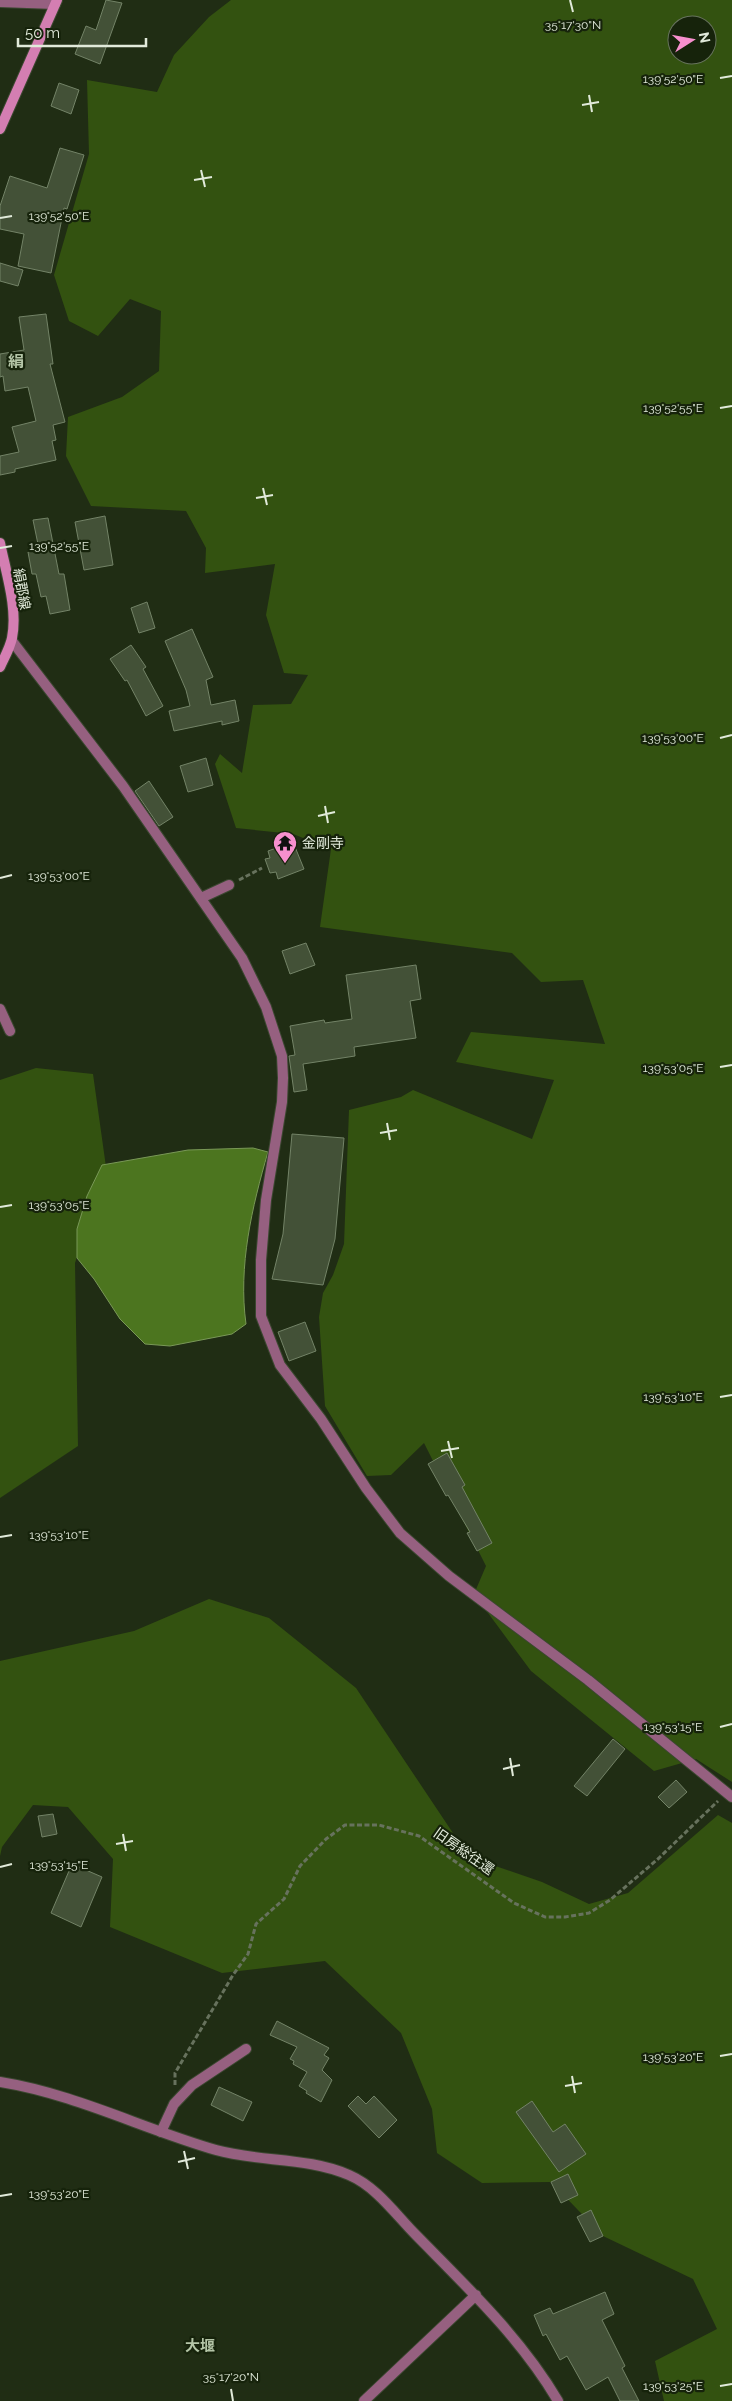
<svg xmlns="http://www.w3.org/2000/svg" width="732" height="2401" viewBox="0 0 732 2401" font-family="Raleway,'Noto Sans JP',sans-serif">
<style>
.green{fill:#335210;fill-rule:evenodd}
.water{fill:#4c751f;stroke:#799857}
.building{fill:#435137;stroke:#738367}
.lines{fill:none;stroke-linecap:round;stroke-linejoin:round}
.lane-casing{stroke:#3b4730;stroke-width:12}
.street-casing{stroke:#3b4730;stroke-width:12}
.secondary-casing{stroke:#3b4730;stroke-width:12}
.path{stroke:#67725d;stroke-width:3;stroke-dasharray:5 2.5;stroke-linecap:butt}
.lane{stroke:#966080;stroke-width:10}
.street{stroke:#966080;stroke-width:10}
.secondary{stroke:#d47eb2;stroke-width:10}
.ticks{fill:none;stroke:#e1eada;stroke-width:2}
.labels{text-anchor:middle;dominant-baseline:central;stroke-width:4.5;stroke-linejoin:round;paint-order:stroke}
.street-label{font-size:14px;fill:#e1eada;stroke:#16230b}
.poi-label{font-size:14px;fill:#e1eada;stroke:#16230b;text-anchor:start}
.neighbourhood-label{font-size:15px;font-weight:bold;fill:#b4c5a7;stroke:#16230b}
.quarter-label{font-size:16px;font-weight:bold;fill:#b4c5a7;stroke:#16230b}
.ticks-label{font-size:12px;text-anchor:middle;fill:#e1eada;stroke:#16230b;stroke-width:4.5;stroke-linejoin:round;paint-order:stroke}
</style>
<rect width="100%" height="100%" fill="#202d14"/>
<!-- green -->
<path class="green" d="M231,0h501v1782l-36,-23 -42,12 -123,-100 -57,-77 12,-28 -62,-123 -33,32 -24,1 -42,-70 -6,-89 4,-24 10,-18 11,-31 5,-134 52,-13 12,-7 119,49 22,-59 -98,-18 15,-30 134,12 -22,-64 -42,2 -29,-29 -192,-26 11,-78 -38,-15 -57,-6 -21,-64 5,-10 22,19 11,-68 38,-1 17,-29 -24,-2 -18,-58 9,-51 -70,9 1,-25 -20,-37 -95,-5 -25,-50 2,-39 54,-20 37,-26 2,-60 -31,-12 -32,37 -29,-15 -15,-46 35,-121 -2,-74 70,12 17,-37 35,-38zM677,25h30v30h-30z
M36,1068l57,6 13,93 -31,96 3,183 -78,52v-418z
M209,1599l60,19 87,70 113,169 73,25 47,22 39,-11 90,-78 14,8v578h-68l-9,-40 62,-32 -24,-50 -90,-43 -52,-54 -69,1 -45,-30 -5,-44 -31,-76 -76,-72 -103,12 -112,-46 3,-68 -45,-52 -35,-2 -31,42 -2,9v-195l134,-30z"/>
<!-- water -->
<path class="water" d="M253,1148l15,4c-16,55 -30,114 -22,172l-14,10 -62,12 -25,-2 -25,-25 -26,-40 -17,-21v-29l10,-33 15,-31 86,-15z"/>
<!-- building -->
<path class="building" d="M106,0l16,3 -22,61 -25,-10 11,-28 10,4z
M59,83l20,7 -8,24 -20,-8z
M60,148l24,7 -17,54 -3,-1 -13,65 -33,-7 6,-32 -24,-5v-23l10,-30 37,12z
M0,263l23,7 -5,16 -18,-5z
M46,314l7,50h-3l15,58 -12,3 3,15 -4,1 4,19 -41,9v3l-15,3v-19l19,-4 -7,-25 24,-6 -8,-34 -23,4 -2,-15 -3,1v-23l24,-4 -5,-33z
M105,516l8,49 -29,5 -9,-48z
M48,518l11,56h5l6,36 -20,4 -4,-18 -5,1 -5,-23h-4l-4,-22 11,-3 -6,-29z
M147,602l8,26 -16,5 -8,-25z
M192,629l21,48 -7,3 5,25 24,-5 4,21 -17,4v-4l-48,10 -5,-20 21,-5 -4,-16 -21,-49z
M131,645l15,22 -3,2 20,37 -17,10 -19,-36 -2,1 -15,-22z
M206,758l7,27 -25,7 -8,-26z
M149,781l24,36 -14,9 -24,-35z
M293,842l11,27 -26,10 -2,-7 -6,1 -5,-14 5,-1 -2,-7z
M306,943l9,22 -25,9 -8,-23z
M416,965l5,34 -11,2 6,37 -62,9 1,9 -52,8 4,26 -13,2 -5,-36 6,-1 -5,-29 34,-6 1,3 27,-4 -6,-44z
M292,1134l52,4 -9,101 -12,46 -51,-6 11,-45z
M305,1322l11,29 -27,10 -11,-29z
M447,1453l18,32 -3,2 30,56 -15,8 -10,-18 3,-1 -22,-37 -2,1 -18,-32z
M613,1739l12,10 -38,47 -13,-10z
M676,1780l11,12 -18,16 -11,-11z
M53,1814l4,20 -15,3 -4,-21z
M72,1864l30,13 -21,50 -30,-14z
M277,2021l52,27 -5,7 5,3 -7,12 10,10 -11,22 -15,-9 1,-2 -8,-5 8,-14 -14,-8 1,-3 -4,-2 7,-12 -27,-12z
M219,2087l33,15 -9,19 -32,-16z
M358,2096l8,8 8,-8 23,24 -18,18 -31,-32z
M532,2101l21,31 12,-8 21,30 -27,18 -43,-60z
M568,2174l10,21 -17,8 -10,-21z
M591,2210l12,26 -13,6 -13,-25z
M605,2292l9,22 -12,6 23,46 -3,2 17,33h-19l-12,-24 -22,13 -19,-34 -7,4 -14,-26 -3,2 -9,-21 16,-7 3,6z"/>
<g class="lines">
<!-- lane casing -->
<g class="lane-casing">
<path id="lane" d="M201,898l28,-13
M161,2132l13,-28 18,-19 54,-36"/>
</g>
<!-- street casing -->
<g class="street-casing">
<path id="street" d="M0,2l55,2
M12,641l111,145 119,172 24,49 16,49 1,22 -1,24 -16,98 -5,60v56l19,49 41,54 45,69 34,45 49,43 139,104 144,117
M0,1009l10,22
M0,2082c75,12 143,47 216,68 43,12 92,7 133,25 28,12 47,40 67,60 51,52 105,103 142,166
M364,2401l112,-106"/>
</g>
<!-- secondary casing -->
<g class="secondary-casing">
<path id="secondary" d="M0,129l57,-129
M0,543c6,30 18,65 12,95 -2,10 -8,20 -12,29"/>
</g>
<!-- path -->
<path class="path" d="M239,880l23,-12
M175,2085v-12l58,-98 15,-21 8,-30 28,-25 16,-33 26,-27 19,-14h34l40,11 95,67 31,14h20l24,-4 21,-13 49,-42 59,-57"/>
<!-- lane -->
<use href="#lane" class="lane"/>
<!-- street -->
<use href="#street" class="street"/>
<!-- secondary -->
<use href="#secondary" class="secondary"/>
</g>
<!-- ticks -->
<path class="ticks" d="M570,0l3,12M720,78l12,-2M589,95l3,17M582,105l17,-3M201,170l4,17M194,180l18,-3M0,218l12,-2M720,408l12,-2M263,488l4,17M256,498l17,-3M0,548l12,-2M720,738l12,-3M325,806l3,17M318,816l17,-4M0,878l12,-3M720,1067l12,-2M387,1123l3,17M380,1133l17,-3M0,1207l12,-2M720,1397l12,-2M448,1441l4,17M441,1451l18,-3M0,1537l12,-2M720,1727l12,-3M510,1758l3,18M503,1769l17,-4M123,1834l3,17M116,1844l17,-3M0,1867l12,-3M720,2056l12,-2M572,2076l3,17M565,2086l17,-3M184,2151l4,18M178,2162l17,-4M0,2196l12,-2M720,2386l12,-2M231,2389l2,12"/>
<!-- icons -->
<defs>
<g id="temple-pin" transform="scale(1.25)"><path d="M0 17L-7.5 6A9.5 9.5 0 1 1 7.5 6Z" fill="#f790ce" stroke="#16230b"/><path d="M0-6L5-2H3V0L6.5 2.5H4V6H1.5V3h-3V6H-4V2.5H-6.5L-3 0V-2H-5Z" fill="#111"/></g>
</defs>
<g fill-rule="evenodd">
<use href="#temple-pin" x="285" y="843"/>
</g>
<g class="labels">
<!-- street labels -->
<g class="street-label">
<text transform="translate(22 589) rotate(80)">絹郡線</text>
<text transform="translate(464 1851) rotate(35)">旧房総往還</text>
</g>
<!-- poi labels -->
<g class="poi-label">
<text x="302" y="843">金剛寺</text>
</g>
<!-- neighbourhood labels -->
<g class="neighbourhood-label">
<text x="200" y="2346">大堰</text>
</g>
<!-- quarter labels -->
<g class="quarter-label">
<text x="16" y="361">絹</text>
</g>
</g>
<g class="ticks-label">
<text x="573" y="29">35°17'30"N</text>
<text x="673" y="83">139°52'50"E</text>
<text x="59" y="220">139°52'50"E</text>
<text x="673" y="412">139°52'55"E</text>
<text x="59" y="550">139°52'55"E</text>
<text x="673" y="742">139°53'00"E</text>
<text x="59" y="880">139°53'00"E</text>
<text x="673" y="1072">139°53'05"E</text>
<text x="59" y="1209">139°53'05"E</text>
<text x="673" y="1401">139°53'10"E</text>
<text x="59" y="1539">139°53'10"E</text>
<text x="673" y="1731">139°53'15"E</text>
<text x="59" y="1869">139°53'15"E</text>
<text x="673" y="2061">139°53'20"E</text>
<text x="59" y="2198">139°53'20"E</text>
<text x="231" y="2381">35°17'20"N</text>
<text x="673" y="2390">139°53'25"E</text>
</g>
<!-- north arrow -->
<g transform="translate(692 40) rotate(79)"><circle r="24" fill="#16230b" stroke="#67735e"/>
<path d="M0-4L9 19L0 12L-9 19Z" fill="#f790ce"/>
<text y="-8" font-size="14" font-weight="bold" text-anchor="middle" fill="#e1eada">N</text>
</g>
<!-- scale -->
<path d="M18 38v8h128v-8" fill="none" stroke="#e1eada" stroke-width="2.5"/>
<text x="25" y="38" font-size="15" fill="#e1eada" stroke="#16230b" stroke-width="4" paint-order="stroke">50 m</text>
</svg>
